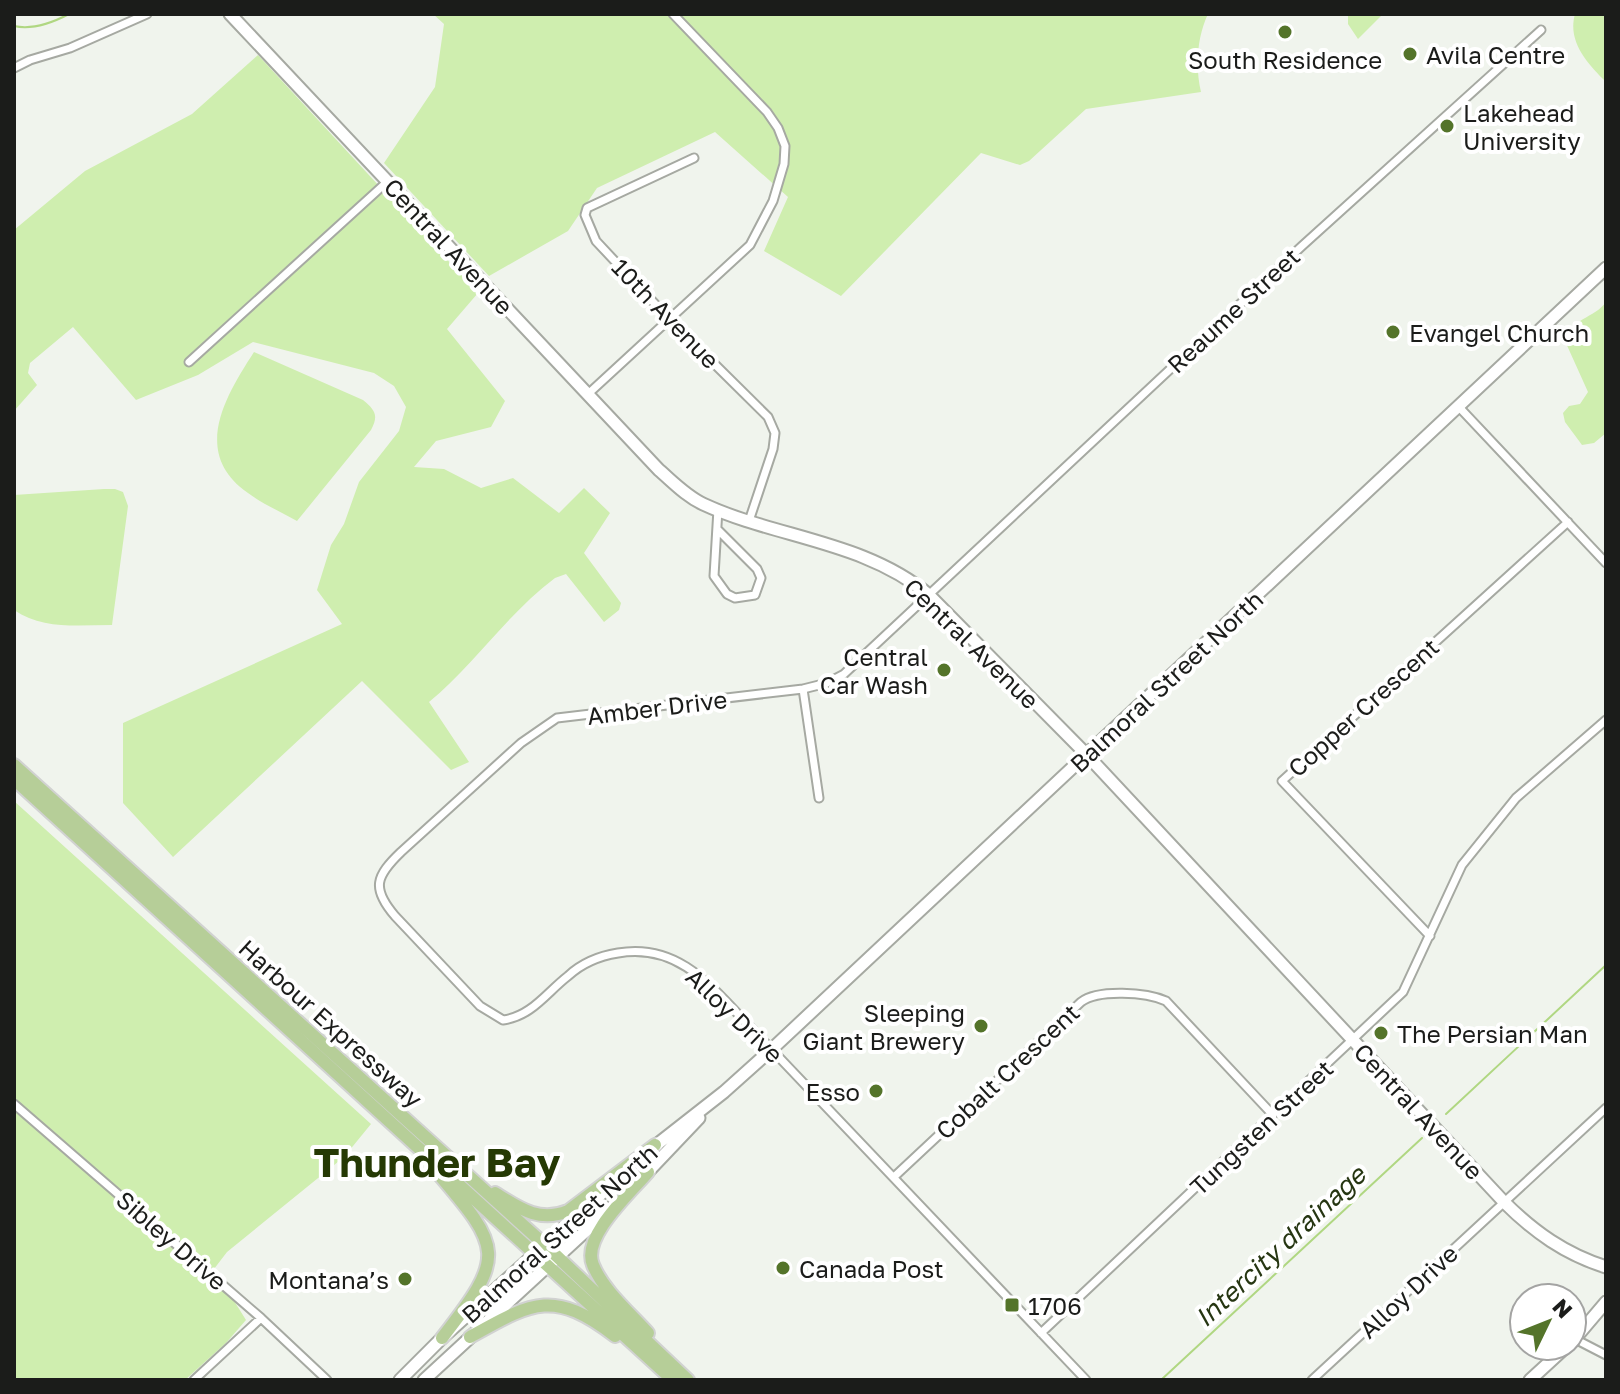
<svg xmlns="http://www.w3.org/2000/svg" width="1620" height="1394" viewBox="0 0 1620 1394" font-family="'Golos Text',sans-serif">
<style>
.green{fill:#cfeeaf}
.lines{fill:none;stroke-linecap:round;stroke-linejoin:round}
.stream{stroke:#b0d782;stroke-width:2}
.street-casing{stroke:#a6a9a2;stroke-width:11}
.secondary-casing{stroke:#a6a9a2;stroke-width:15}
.primary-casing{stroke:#d1d2d1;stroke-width:16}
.street{stroke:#fff;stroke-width:7}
.secondary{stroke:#fff;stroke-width:11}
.primary{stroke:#b6ce98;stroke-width:12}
.poi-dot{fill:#54742a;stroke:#fff;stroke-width:3}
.labels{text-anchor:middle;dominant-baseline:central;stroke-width:8;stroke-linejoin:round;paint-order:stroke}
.poi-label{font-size:24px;fill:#1b1c1a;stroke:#fff;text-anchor:start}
.street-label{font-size:24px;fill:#1b1c1a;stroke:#fff}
.water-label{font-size:26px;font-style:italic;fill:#263612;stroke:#fff}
.town-label{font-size:40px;font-weight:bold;fill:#253904;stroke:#fff}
</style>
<rect width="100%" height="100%" fill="#f0f4ed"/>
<!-- green -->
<path class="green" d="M433,14h775c-11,23 -13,53 -7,78l-115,17 -57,52 -9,4 -39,-12 -140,143 -77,-45 24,-54 -73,-65 -118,56 -29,43 -79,45 -105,-113 51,-76 9,-63z
M1348,14h35l-25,25 -10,-15z
M1575,14h31v68c-18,-18 -39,-40 -31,-68z
M258,55l220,238 -31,36 58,72 -14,26 -55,14 -22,26 30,2 37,19 32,-10 46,35 25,-25 26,25 -26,40 37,50 -2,7 -15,12 -38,-48 -11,4c-48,36 -81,87 -126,124l40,60 -18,8 -89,-89 -189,176 -50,-54v-80l219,-99 -25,-34 14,-45 13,-21 15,-42 40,-51 7,-24 -12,-21 -20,-13 -121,-31 -55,33 -62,25 -63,-73 -43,36 -2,10 9,12 -23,26v-181l71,-59 107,-57z
M1606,302v131l-12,10 -12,2 -17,-23 -2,-9 6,-7 11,-2 8,-12 -23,-51c4,-22 30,-23 41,-39z
M254,352l109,48c12,10 16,15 8,30l-74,91c-16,-9 -34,-17 -49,-28 -57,-40 -23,-96 6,-141z
M104,489h11l8,3 5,14 -16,119c-34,0 -69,5 -98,-15v-115z
M14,801l357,323 -27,33 -117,95 -13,17 32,51 -20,23 -41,37h-171z"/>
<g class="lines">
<!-- stream -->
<path class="stream" d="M14,26c18,4 38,-3 55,-12
M1446,1114l160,-149
M1161,1380l261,-242"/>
<!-- street casing -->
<g class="street-casing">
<path id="street" d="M14,68l16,-8 40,-12 77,-34
M694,158l-107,50 -2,7 11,26 74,79 98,97 7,16 -2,16 -24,72
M189,362l199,-181
M588,394l162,-149 23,-44 11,-37 1,-18 -7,-18 -11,-16 -94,-98
M1458,406l148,157
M718,509l-4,67 13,18 8,4 20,-3 6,-17 -4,-9 -39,-39
M803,689l16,109
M1430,936l-148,-155 286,-259
M14,1104l247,214 66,62
M895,1176l186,-174c17,-13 65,-10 85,-1l107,114
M1041,1333l362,-341 59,-127 54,-67 90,-78
M1575,1339l31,16
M194,1380l67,-62
M1086,1380l-331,-348c-40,-41 -74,-90 -137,-79 -19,3 -36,10 -50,23 -22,17 -36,40 -65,44l-23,-14 -85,-90c-24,-28 -19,-40 6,-64l120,-109 36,-25 246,-29 24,-6 17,-9 458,-428 239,-216
M1312,1380l294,-272"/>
</g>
<!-- secondary casing -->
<g class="secondary-casing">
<path id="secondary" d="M230,14l429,456c14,12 27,26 44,34 73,34 162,37 226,91l158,160 417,447c30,30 61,52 102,65
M650,1150l74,-58 48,-43 834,-781
M642,1178l57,-60
M1572,1342l34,-40
M400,1380l42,-42 178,-161
M424,1380l191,-176
M1530,1380l37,-34"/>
</g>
<!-- primary casing -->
<g class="primary-casing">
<path id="primary" d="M14,765l532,481 142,134
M14,779l659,601
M436,1171c67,78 70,85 6,167
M648,1172c-18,21 -67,65 -55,93 10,25 37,48 55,68
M495,1193c24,15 44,30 73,18l87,-66
M470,1337c61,-34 83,-49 145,-1"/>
</g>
<!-- street -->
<use href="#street" class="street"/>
<!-- secondary -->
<use href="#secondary" class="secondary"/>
<!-- primary -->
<use href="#primary" class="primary"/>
</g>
<!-- markers -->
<g class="poi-dot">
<circle cx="1285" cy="32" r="8"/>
<circle cx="1410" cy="54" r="8"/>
<circle cx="1447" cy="126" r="8"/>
<circle cx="1393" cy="332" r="8"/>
<circle cx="944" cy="670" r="8"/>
<circle cx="981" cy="1026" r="8"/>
<circle cx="1381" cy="1033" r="8"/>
<circle cx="876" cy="1091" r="8"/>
<circle cx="783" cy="1268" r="8"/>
<circle cx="405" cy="1279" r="8"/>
<rect x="1004" y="1297" width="16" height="16" rx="4"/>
</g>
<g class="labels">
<!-- poi labels -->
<g class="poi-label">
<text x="1426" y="54">Avila Centre</text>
<text x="1285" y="59" text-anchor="middle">South Residence</text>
<text x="1463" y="112">Lakehead<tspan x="1463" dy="28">University</tspan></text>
<text x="1409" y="332">Evangel Church</text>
<text x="928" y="656" text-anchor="end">Central<tspan x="928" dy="28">Car Wash</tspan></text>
<text x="965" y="1012" text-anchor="end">Sleeping<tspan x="965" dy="28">Giant Brewery</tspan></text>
<text x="1397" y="1033">The Persian Man</text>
<text x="860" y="1091" text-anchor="end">Esso</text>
<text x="799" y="1268">Canada Post</text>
<text x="389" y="1279" text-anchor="end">Montana’s</text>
<text x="1028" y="1305">1706</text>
</g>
<!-- street labels -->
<g class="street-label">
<text transform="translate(449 246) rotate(47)">Central Avenue</text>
<text transform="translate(1233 310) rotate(-43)">Reaume Street</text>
<text transform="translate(666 313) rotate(46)">10th Avenue</text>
<text transform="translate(972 643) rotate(44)">Central Avenue</text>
<text transform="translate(1166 681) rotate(-43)">Balmoral Street North</text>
<text transform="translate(657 707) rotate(-7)">Amber Drive</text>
<text transform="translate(1363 707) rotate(-42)">Copper Crescent</text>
<text transform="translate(735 1015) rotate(44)">Alloy Drive</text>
<text transform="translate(331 1023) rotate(42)">Harbour Expressway</text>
<text transform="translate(1007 1071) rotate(-43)">Cobalt Crescent</text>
<text transform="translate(1419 1111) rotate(47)">Central Avenue</text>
<text transform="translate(1261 1127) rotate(-43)">Tungsten Street</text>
<text transform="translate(559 1233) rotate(-42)">Balmoral Street North</text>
<text transform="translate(172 1240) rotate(41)">Sibley Drive</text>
<text transform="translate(1408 1291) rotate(-43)">Alloy Drive</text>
</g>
<!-- water labels -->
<g class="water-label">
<text transform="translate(1280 1246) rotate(-43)">Intercity drainage</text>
</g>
<!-- town labels -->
<g class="town-label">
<text x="437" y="1162">Thunder Bay</text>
</g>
</g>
<!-- border -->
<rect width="1620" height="1394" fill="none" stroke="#1b1c1a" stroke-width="32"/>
<!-- north arrow -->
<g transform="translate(1548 1322) rotate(47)"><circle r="38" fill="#ffffff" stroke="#a4a4a3" stroke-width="2"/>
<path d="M0-6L14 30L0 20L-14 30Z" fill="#54742a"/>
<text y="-12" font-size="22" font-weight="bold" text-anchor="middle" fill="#1b1c1a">N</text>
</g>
</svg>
